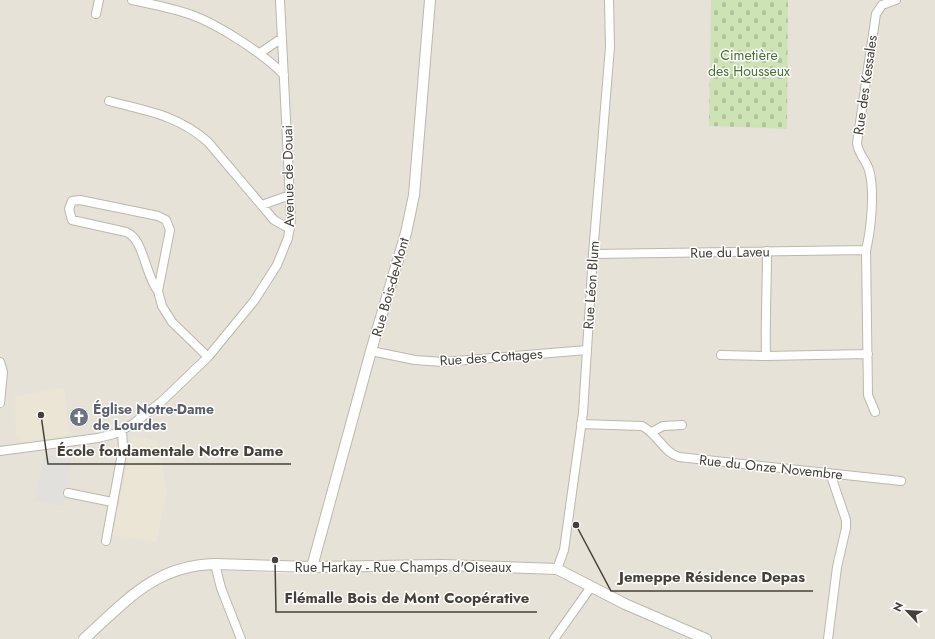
<svg xmlns="http://www.w3.org/2000/svg" width="935" height="639" viewBox="0 0 935 639" font-family="Jost,sans-serif">
<style>
.residential{fill:#e6e2d8}
.education{fill:#eae5d4}
.cemetery{fill:url(#cemetery-stones)}
.parking{fill:#e2e0dd}
.lines{fill:none;stroke-linecap:round;stroke-linejoin:round}
.minor-casing{stroke:#bdb8ac;stroke-width:10}
.tertiary-casing{stroke:#bdb8ac;stroke-width:12}
.minor{stroke:#fff;stroke-width:8}
.tertiary{stroke:#fff;stroke-width:10}
.labels{text-anchor:middle;dominant-baseline:central;stroke-width:3;stroke-linejoin:round;paint-order:stroke}
.park-label{font-size:14px;fill:#477231;stroke:#fff}
.street-label{font-size:14px;fill:#464138;stroke:#fff}
.worship-label{font-size:14px;font-weight:bold;fill:#5b616d;stroke:#fff;text-anchor:start}
.leader{fill:none;stroke:#464138;stroke-width:1.5}
.callout-dot{fill:#464138;stroke:#fff;stroke-width:1.5}
.callout-label{font-size:15px;text-anchor:middle;font-weight:bold;fill:#464138;stroke:#fff;stroke-width:3;stroke-linejoin:round;paint-order:stroke}
</style>
<defs>
<pattern id="cemetery-stones" width="16" height="16" patternUnits="userSpaceOnUse"><rect width="16" height="16" fill="#cde3b6"/><path d="M2 7V4a2 2 0 0 1 4 0v3zM10 15v-3a2 2 0 0 1 4 0v3z" fill="#b1c49d"/></pattern>
</defs>
<rect width="100%" height="100%" fill="#f3f0e9"/>
<!-- residential -->
<path class="residential" d="M0,0h935v639h-844l43,-39 20,-15 30,-13 19,-3 96,5 70,-4 -8,-7 -144,-4 -34,3 -28,11 -22,14 -57,52h-76z"/>
<!-- education -->
<path class="education" d="M64,388l6,47 -46,7 -8,-7 -1,-39z
M133,436l24,5 10,51 -11,51 -43,-7z"/>
<!-- cemetery -->
<path class="cemetery" d="M711,0h77l-1,129 -78,-3z"/>
<!-- parking -->
<path class="parking" d="M44,454l28,6 -9,46 -28,-5z"/>
<g class="lines">
<!-- minor casing -->
<g class="minor-casing">
<path id="minor" d="M132,0c20,4 40,8 60,15 27,10 72,39 92,60
M96,14l3,-14
M260,53l22,-15
M109,101c37,10 69,14 99,41l66,78 16,9
M262,205l28,-10
M593,254l273,-4
M158,291c-13,-15 -14,-53 -32,-59l-54,-12 -3,-11 3,-8 8,-1 78,16 8,4 4,10 -12,61 4,15 10,16 36,35
M371,351l44,9 28,2 144,-12
M721,355l45,1 102,-2
M766,356c-1,-35 1,-69 1,-105
M0,362l3,10 -3,31
M875,412l-7,-17 -2,-145c5,-20 9,-60 3,-80 -3,-10 -11,-16 -12,-27l19,-129 6,-9 14,-5
M581,424l61,2c16,8 21,26 37,31l222,24
M652,432l11,-6 19,-1
M0,451l98,-13 16,-4 19,-10 28,-22 47,-45 46,-56 23,-36 11,-27 3,-18 -11,-220
M68,493l44,9
M106,541l17,-93 -1,-18
M215,564l6,24 20,51
M557,569l7,-19 19,-137 10,-159 17,-207 -1,-47
M554,639l37,-52
M828,639l9,-72 9,-39v-8l-16,-47"/>
</g>
<!-- tertiary casing -->
<g class="tertiary-casing">
<path id="tertiary" d="M312,567l59,-216 35,-118 8,-38 16,-195
M84,639c41,-37 71,-74 131,-75l97,3 130,-2 115,4 68,35 81,35"/>
</g>
<!-- minor -->
<use href="#minor" class="minor"/>
<!-- tertiary -->
<use href="#tertiary" class="tertiary"/>
</g>
<!-- icons -->
<defs>
<g id="church-disc" transform="scale(1)"><circle r="9.5" fill="#6b7280" stroke="#fff"/><path d="M-1.2-6h2.4v3.5h3.3v2.4h-3.3V6h-2.4V-.1h-3.3v-2.4h3.3Z" fill="#fff"/></g>
</defs>
<g fill-rule="evenodd">
<use href="#church-disc" x="79" y="417"/>
</g>
<g class="labels">
<!-- park labels -->
<g class="park-label">
<text x="749" y="55">Cimetière<tspan x="749" dy="16">des Housseux</tspan></text>
</g>
<!-- street labels -->
<g class="street-label">
<text transform="translate(865 85) rotate(-82)">Rue des Kessales</text>
<text transform="translate(288 176) rotate(-91)">Avenue de Douai</text>
<text transform="translate(730 252) rotate(-1)">Rue du Laveu</text>
<text transform="translate(591 285) rotate(-86)">Rue Léon Blum</text>
<text transform="translate(390 287) rotate(-74)">Rue Bois-de-Mont</text>
<text transform="translate(491 357) rotate(-4)">Rue des Cottages</text>
<text transform="translate(771 467) rotate(6)">Rue du Onze Novembre</text>
<text x="403" y="567">Rue Harkay - Rue Champs d'Oiseaux</text>
</g>
<!-- worship labels -->
<g class="worship-label">
<text x="93" y="409">Église Notre-Dame<tspan x="93" dy="16">de Lourdes</tspan></text>
</g>
</g>
<!-- callouts -->
<path class="leader" d="M41 415L48 464H291M576 525L611 591H813M275 560L276 612H537"/>
<g class="callout-dot">
<circle cx="41" cy="415" r="4"/>
<circle cx="576" cy="525" r="4"/>
<circle cx="275" cy="560" r="4"/>
</g>
<g class="callout-label">
<text x="170" y="456">École fondamentale Notre Dame</text>
<text x="712" y="582">Jemeppe Résidence Depas</text>
<text x="407" y="603">Flémalle Bois de Mont Coopérative</text>
</g>
<!-- north arrow -->
<g transform="translate(907 611) rotate(295)" stroke="#ffffff" stroke-width="3" paint-order="stroke">
<path d="M0-3L7 15L0 10L-7 15Z" fill="#464138"/>
<text y="-6" font-size="11" font-weight="bold" text-anchor="middle" fill="#464138">N</text>
</g>
</svg>
